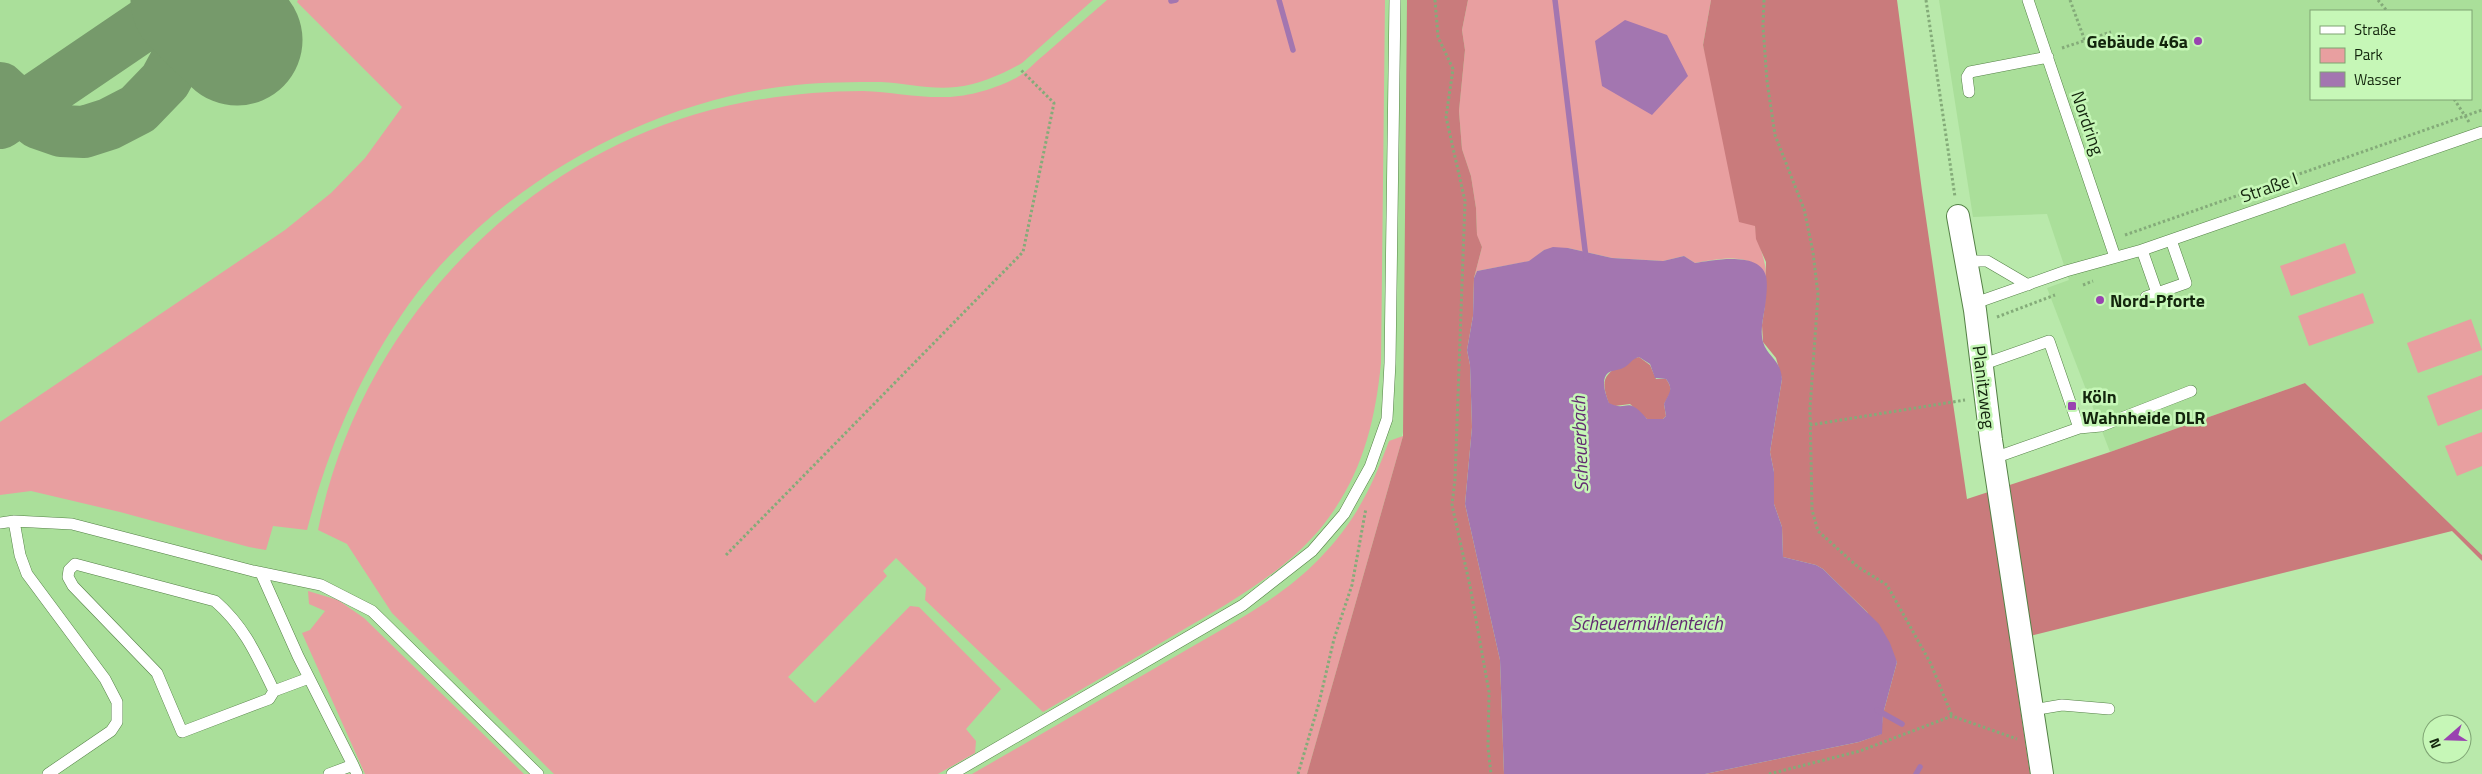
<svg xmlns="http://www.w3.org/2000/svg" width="2482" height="774" viewBox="0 0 2482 774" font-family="'Titillium Web',sans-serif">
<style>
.built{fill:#aadf9a;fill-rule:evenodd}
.green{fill:#e89fa0}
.forest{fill:#c97b7c}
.water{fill:#a376b0;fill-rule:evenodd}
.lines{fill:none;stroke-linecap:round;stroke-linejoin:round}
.stream{stroke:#a376b0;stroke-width:5.5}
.taxiway{stroke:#769a6b;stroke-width:52}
.runway{stroke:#769a6b;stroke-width:131}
.lane-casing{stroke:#548046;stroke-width:12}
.street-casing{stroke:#548046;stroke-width:24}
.path{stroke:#84ab79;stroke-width:3;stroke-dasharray:2.5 2.5;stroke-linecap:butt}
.lane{stroke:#fff;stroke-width:11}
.street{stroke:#fff;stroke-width:22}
.poi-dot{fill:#9943b0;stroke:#c6f7b7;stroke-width:2}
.labels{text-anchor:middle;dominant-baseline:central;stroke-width:5;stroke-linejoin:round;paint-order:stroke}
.poi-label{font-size:18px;font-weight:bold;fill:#13250d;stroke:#c6f7b7;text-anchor:start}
.street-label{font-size:18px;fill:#13250d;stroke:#c6f7b7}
.water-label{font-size:19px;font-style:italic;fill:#622a71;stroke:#c6f7b7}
</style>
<rect width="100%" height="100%" fill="#b9e9ab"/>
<!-- built -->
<path class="built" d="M0,0h1423l-4,375 -112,399h-1307z
M1939,0h543v555l-177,-172 -195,69 -63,-164 22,-8 -22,-66 -74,3zM2311,11h160v88h-160z"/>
<!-- green -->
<path class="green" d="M298,0h795l-71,63c-19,11 -44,22 -66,24 -25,3 -50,-4 -75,-5 -28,0 -57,0 -85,3 -145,14 -301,100 -387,219 -49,69 -81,144 -102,226l-34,-4 -7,24 -17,-3 -129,-35 -89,-21 -31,4v-73l285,-192 46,-37 34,-35 37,-51 -105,-105z
M1107,0h278l-4,363c-6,60 -19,112 -57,161 -38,48 -95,79 -148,110 -44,26 -89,52 -133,78l-118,-112 1,-12 -30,-30 -13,13 4,5 -99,101 27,26 95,-97 9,1 82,82 -35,40 10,12 -1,12 -37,21h-384l-162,-161 -45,-69 -29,-14c42,-210 214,-387 427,-428 39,-7 79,-11 118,-11 28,1 56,7 83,6 22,0 51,-9 70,-19 10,-5 19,-16 28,-23 21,-18 42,-37 63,-55z
M1468,0h243l-8,45 52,181c2,17 11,32 11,50 -13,-25 -48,-17 -71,-13l-11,-7 -21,5 -51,-3 -44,-10 -24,2 -14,11 -53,10 -3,7 8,-31 -5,-11 -1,-28 -5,-32 -9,-27 -3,-38 6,-61 -3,-20z
M2345,243l11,30 -65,23 -11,-30z
M2363,293l11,30 -65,23 -11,-30z
M2471,319l11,31 -64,23 -11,-30z
M2482,375v34l-44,17 -11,-30z
M2482,432v34l-25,10 -12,-30z
M1403,436l-96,338h-335c68,-39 136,-79 204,-118 50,-30 104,-56 144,-98 35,-36 52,-71 69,-117z
M308,591l30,9 26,18 160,156h-159l-63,-141 8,-3 15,-19 -16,-7z"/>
<!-- forest -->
<path class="forest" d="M1407,0h61l-6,30 3,20 -6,61 3,38 9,27 5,32 1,27 5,12 -8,31 -1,38 -6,34 3,15 2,62 -7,77 35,156 4,114h-197l96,-338z
M1711,0h186l25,191 45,308 143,-47 195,-69 177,172v6l-30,-30 -442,110 20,133h-325l154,-32 22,-8 2,-20 14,-52 -30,-50 -44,-43 -7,-4 -33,-8 -1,-30 -8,-23v-32l-4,-20 12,-73 -6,-21 -13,-16 -1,-17 3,-20 1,-43 -10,-23 -1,-13 -16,-4 -36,-177z
M1639,357l11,8 6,14h10c8,11 4,14 -2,25l2,12 -3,3h-16l-17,-15 -15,2 -6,-2c-7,-21 -8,-28 12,-39 6,-3 12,-7 18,-8z"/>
<!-- water -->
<path class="water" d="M1625,20l42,15 21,41 -36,39 -50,-29 -7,-45z
M1553,247l15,1 44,10 51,3 21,-5 11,7c18,-3 65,-12 71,13 2,9 0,23 -1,31 -2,12 -5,24 -2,35 5,16 17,16 19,37l-12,73 4,20v32l8,23 1,30 33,8 7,4 56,55 11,19 7,19 -14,52 -1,20 -23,8 -154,32h-201l-4,-114 -35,-156 7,-77 -2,-62 -3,-15 6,-34 1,-38 3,-7 52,-10 15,-11zM1639,357l11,7 5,14 11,1c8,10 3,14 -2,25l2,12 -3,3h-16c-21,-25 -19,-6 -38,-16 -3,-8 -9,-23 -1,-30 4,-3 11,-3 15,-5 7,-3 8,-9 16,-11z"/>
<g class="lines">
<!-- stream -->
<path class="stream" d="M1279,0l14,50
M1555,0l31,258
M1171,1l5,-1
M1877,710l25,14
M1916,774l4,-7"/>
<!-- taxiway -->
<path class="taxiway" d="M0,88l38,35 23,8 23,1 25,-8 29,-15 27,-28 19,-35 8,-22 -2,-24
M0,123l181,-123"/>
<!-- runway -->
<path class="runway" d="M196,0l41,40"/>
<!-- lane casing -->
<g class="lane-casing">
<path id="lane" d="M2028,0l87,257
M1969,92l-2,-15 3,-5 78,-15
M2142,250l15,43
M1967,269l8,-8h12l41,24
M2146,297l40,-14 -15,-43
M1975,310l6,-9 85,-30 76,-21 340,-118
M1981,365l68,-24 30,87 -85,30
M2079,428l22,-2 90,-35
M14,521l6,34 7,19 78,105 12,23v20l-6,9 -63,43
M0,523l14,-2 58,3 181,47 68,14 51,26 166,163
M261,573l37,83 55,109
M274,691l-5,8 -87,33 -25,-59 -84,-87 -5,-9 1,-7 6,-6 140,37c30,26 42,55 59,90l35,-13
M2032,710l30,-5 47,4
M329,774l24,-9 4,9
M952,774l291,-169 69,-54 32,-37 26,-47 17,-48 3,-56 5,-363"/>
</g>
<!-- street casing -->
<g class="street-casing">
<path id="street" d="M1958,216l17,94 16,130 51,334"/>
</g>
<!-- path -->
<path class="path" d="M1435,0l3,37 15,32 -7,48 19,84 -10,278 -3,26 18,81 19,106 -1,55 3,27
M1764,0l-1,26 4,55 8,54 29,74 9,43 5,43 -8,113 2,102 6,21 40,36 29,18 44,79 21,52
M1926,0l29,197
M2070,0l15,41
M2378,0l9,11
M2062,48l49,-16
M2454,99l15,23
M2125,235l357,-125
M2083,285l10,-4
M1997,317l58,-22
M1810,425l155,-25
M726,555l297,-303 31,-149 -33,-33
M1298,774l21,-71 15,-64 18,-54 14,-77
M1769,774l91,-23 92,-35 65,23"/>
<!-- lane -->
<use href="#lane" class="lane"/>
<!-- street -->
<use href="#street" class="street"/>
</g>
<!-- markers -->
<g class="poi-dot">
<circle cx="2198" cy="41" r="5"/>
<circle cx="2100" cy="300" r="5"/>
<rect x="2067" y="401" width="10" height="10" rx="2.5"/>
</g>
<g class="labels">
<!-- poi labels -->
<g class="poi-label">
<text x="2188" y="41" text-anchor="end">Gebäude 46a</text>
<text x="2110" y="300">Nord-Pforte</text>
<text x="2082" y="396">Köln<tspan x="2082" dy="21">Wahnheide DLR</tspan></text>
</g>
<!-- street labels -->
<g class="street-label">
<text transform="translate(2088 123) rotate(71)">Nordring</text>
<text transform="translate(2269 187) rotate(-19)">Straße I</text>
<text transform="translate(1984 387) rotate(83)">Planitzweg</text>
</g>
<!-- water labels -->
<g class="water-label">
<text transform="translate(1579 444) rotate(-92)">Scheuerbach</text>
<text x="1647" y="622">Scheuermühlenteich</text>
</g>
</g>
<!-- legend -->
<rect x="2310" y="10" width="162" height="90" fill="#c6f7b7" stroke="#7ea373"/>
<rect x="2320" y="26" width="25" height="8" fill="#ffffff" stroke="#7ea373"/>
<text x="2354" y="35" font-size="15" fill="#13250d">Straße</text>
<rect x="2320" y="48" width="25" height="15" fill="#e89fa0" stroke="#7ea373"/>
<text x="2354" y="60" font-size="15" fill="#13250d">Park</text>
<rect x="2320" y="72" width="25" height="15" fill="#a376b0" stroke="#7ea373"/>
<text x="2354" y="85" font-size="15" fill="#13250d">Wasser</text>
<!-- north arrow -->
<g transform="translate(2447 739) rotate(250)"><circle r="24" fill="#c6f7b7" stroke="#7ea373"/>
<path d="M0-4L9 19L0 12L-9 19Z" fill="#9943b0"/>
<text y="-8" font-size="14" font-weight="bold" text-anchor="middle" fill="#13250d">N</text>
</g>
</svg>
